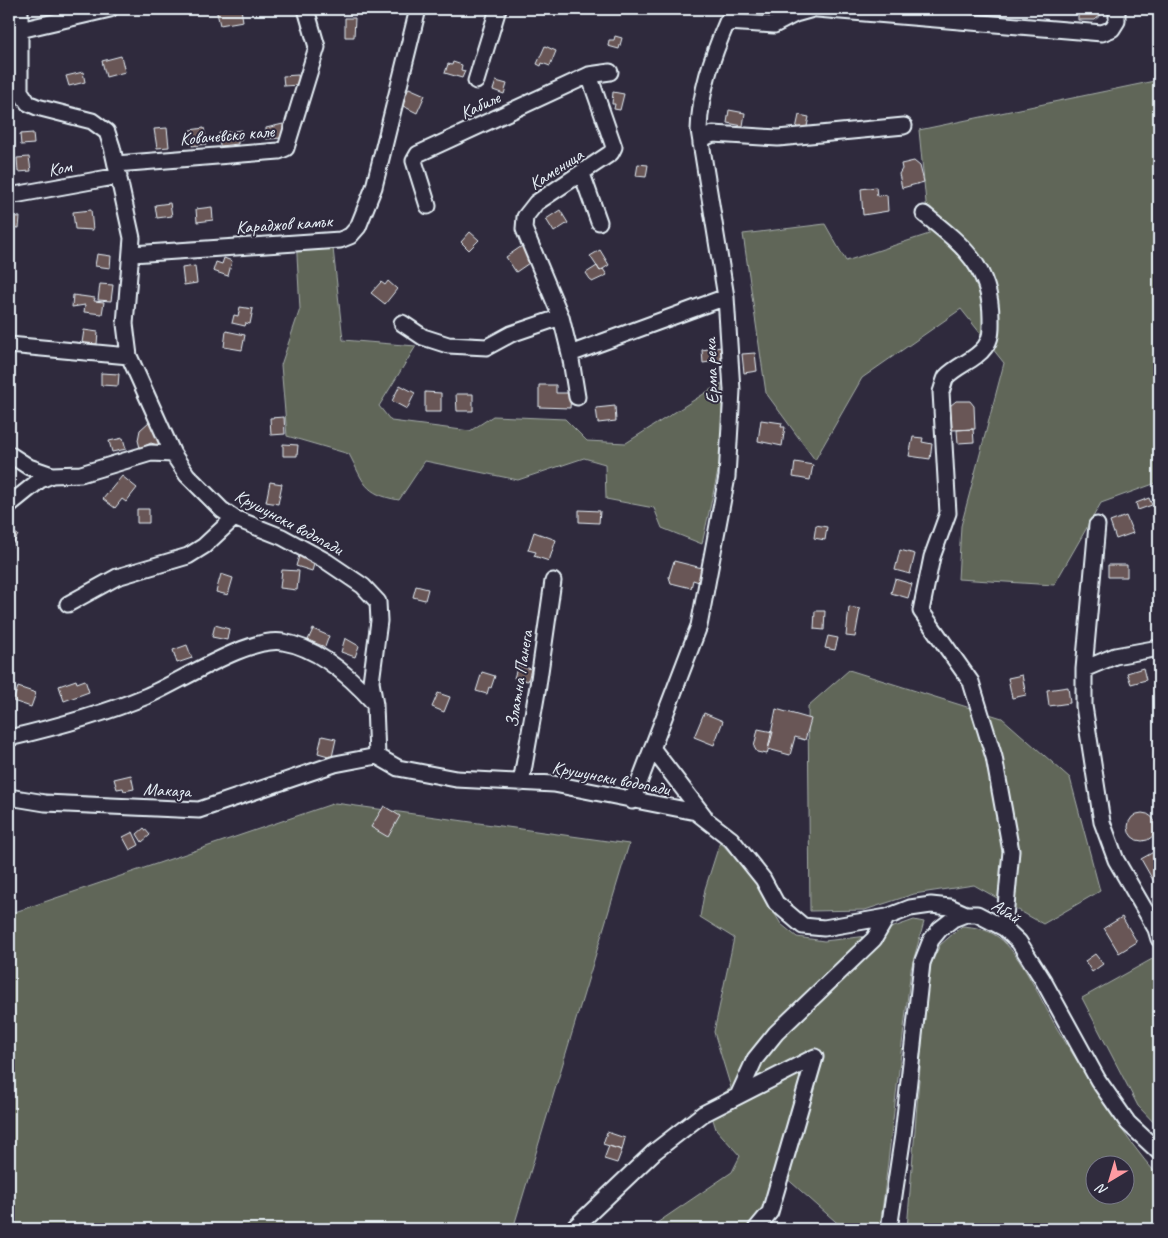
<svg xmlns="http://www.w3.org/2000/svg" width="1168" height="1238" viewBox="0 0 1168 1238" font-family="Caveat,sans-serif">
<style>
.green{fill:#616659;stroke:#a4aca8;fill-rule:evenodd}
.building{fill:#695657;stroke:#e8f1f8}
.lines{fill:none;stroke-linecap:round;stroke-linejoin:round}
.minor-casing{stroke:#e8f1f8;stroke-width:19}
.minor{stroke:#2f2a3d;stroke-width:15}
.labels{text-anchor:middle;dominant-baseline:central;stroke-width:4;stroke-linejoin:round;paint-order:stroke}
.street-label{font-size:18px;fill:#e8f1f8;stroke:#2f2a3d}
</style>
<rect width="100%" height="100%" fill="#2f2a3d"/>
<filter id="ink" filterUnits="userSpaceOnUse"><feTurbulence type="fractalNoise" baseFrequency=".02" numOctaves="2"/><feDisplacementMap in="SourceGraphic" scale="10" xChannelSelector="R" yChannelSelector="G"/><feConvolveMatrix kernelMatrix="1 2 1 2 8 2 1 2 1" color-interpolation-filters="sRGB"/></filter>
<g filter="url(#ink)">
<!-- green -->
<path class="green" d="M1159,80v402l-58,21 -47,82 -96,-6 3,-53 43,-163 -43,-54 -99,69 -47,82 -49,-67 -23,-159 82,-10 21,37 83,-27 -10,-104z
M296,237l36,2 11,101 73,6 -37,60 12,15 79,10 23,-15 72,3 22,22 39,2 95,-60 3,61 -22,100 -40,-16 -8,-20 -48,-9 -1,-35 -21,-6 -66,22 -93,-19 -26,39c-36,-6 -35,-18 -50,-46l-62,-18 -6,-71 19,-56z
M849,670l153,48 68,60 30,113 -57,33 -69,-39 -60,9 -49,16 -55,1 -2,-205z
M335,803l294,41 -116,385h-504v-315z
M720,842l30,32 31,50 16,13 27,4 44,-5 46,-16 10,2 -13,47 -31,260h-36l-69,-61 -16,53 3,8h-114l84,-57 8,-16 -24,-27 -8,-25 23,-16 -17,-56 20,-94 -34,-21 5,-28z
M962,926c13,1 25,3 36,11 23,16 45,68 60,93 31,50 62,103 101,147v52h-252l18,-224 6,-41 9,-19zM1096,1166h30v30h-30z
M1154,958l5,8v162l-21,-22 -56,-108z"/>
<!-- building -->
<path class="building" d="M216,9h25l2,12 -23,4z
M967,9h15v7l-15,-1z
M1073,9h26l4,4 -8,7h-17v-5z
M345,18h10l-1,19h-9z
M615,36l7,2 -3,11 -11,-3 1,-6h5z
M545,46l11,5 -6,15 -8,-3 -1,3 -4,-2z
M121,56l4,16 -19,5 -4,-16z
M453,62l9,3 -1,5 4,1 -3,7 -17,-5 3,-9 4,1z
M83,72l2,10 -16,4 -3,-10z
M298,75l1,10 -15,1 -1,-10z
M496,81l11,3 -3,10 -11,-4z
M409,88l16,7 -8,18 -16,-8z
M613,92l11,2 -4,16 -6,-1 1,-5h-3z
M729,110l16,3 -2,13 -16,-3z
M799,115l10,2 -3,14 -10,-2z
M283,124v14l-17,1v-11z
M167,128l2,19 -12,1 -3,-19z
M204,128l3,16 -15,2 -2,-16z
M241,130l1,10 -4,1v3l-18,2 -1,-13z
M33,133l1,11 -13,1 -1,-11z
M29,157l2,14 -13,1 -1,-14z
M914,161l6,5 4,16 -22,6 -3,-14 3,-5 -1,-5z
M638,164l10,1 -2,12 -10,-1z
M876,187l1,9 10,-1 1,16 -25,4 -2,-26z
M170,203l2,13 -15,2 -2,-13z
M212,207l1,13 -16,2 -1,-13z
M91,210l2,20 -18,-1 -2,-17z
M560,210l8,13 -14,9 -8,-13z
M9,216l11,1 -1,11 -10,-1z
M470,232l9,8 -10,10 -8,-8z
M522,246l10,15 -16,11 -10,-15z
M600,250l9,15 -9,6 -10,-15z
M97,254l14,2 -1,12 -15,-2z
M224,258l8,3 -4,15 -15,-5 3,-9 6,2z
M195,266l2,17 -13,2 -2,-17z
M597,266l3,5 3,-2 4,6 -15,7 -6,-9z
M388,281l9,8 -12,15 -14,-11 10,-11 4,3z
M100,284l13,1 -2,16 -13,-1z
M73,295l22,3 -1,3 10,1 -2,12 -18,-2 1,-7 -13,2z
M240,307l13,2 -3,15 -4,-1 -1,3 -13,-3 2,-8 4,1z
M84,330l14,2 -1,12 -15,-1z
M226,331l19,4 -3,15 -18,-3z
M721,347l2,13 -20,3 -1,-13z
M755,353l2,18 -13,2 -2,-19z
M101,373l18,1 -1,12 -17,-1z
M400,385l15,8 -8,16 -15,-8z
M539,385h17v8h15l-1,15 -31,-1z
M425,392l16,1v19h-16z
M456,394h17v17h-16z
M956,401h14l4,5 1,23 -23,1 -2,-24z
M615,406l1,15 -18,2 -2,-15z
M284,417l1,17 -14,1 -1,-17z
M761,420l21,3 -1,4h4l-3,19 -24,-5z
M150,421l12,19 -5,5 -6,-2 -11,5 -2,-8 2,-10z
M973,429l1,13 -16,1 -1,-13z
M913,437l10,1 -1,4 10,2 -2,15 -21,-3z
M123,438l3,11 -14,3 -3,-11z
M283,444l15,1 -1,11h-14z
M795,462l18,3 -3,15 -17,-3z
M122,476l15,12 -11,14 -4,-3 -7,9 -12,-9z
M270,482l12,2 -4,20 -12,-2z
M1149,498l3,7 -14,5 -2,-7z
M137,509h12v14h-12z
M579,510l21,1 -1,12 -20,-1z
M1126,516l7,17 -17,6 -6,-17z
M816,525l11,2 -2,13 -11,-2z
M9,530l9,5 -7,12 -2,-1z
M534,532l22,8 -7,21 -15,-5 2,-4 -8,-2z
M900,550l15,4 -5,20 -15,-4z
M299,556l16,5 -3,10 -16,-5z
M674,561l28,7 -3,14 -6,-2 -2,8 -20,-5 -2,-6z
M1108,565h19v12h-19z
M282,570l17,1 -2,19 -17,-2z
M221,574l12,4 -5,17 -12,-3z
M895,579l17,5 -4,14 -17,-5z
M416,586l12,3 -3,11 -12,-3z
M849,607l11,2 -5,28 -9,-1z
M815,611h10l-1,19 -10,-1z
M215,625l14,4 -2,11 -15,-3z
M313,629l16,7 -4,11 -17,-7z
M828,636l10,2 -3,12 -10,-2z
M345,638l14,8 -4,11 -14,-5z
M187,645l5,13 -15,5 -4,-13z
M518,665l13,4 -3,12 -14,-3z
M1143,668l3,12 -15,4 -4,-11z
M482,672l13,4 -4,12 -2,-1 -2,7 -11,-3z
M1022,675l4,20 -14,3 -4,-20z
M76,680l1,3 8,-3 4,12 -25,9 -5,-15z
M18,687l18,6 -5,14 -18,-6z
M1068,687l2,16 -21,3 -2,-16z
M438,693l12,4 -6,15 -12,-5z
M776,709l35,10 -6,21 -10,-3 -5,18 -22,-6z
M704,713l19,8 -9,24 -20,-8z
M758,729l15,3 -6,22 -10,-2 -3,-5z
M322,736l14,3 -4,18 -14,-4z
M131,775l3,14 -10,2 -1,-3 -6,1 -3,-10z
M384,806l16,10 -12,21 -17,-10z
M1128 827a14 14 0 1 1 28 0a14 14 0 1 1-28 0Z
M144,828l6,7 -8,7 -5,-8z
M133,832l6,13 -9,5 -7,-13z
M1159,849v39l-1,1 -17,-30z
M1122,917l15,25 -18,11 -15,-25z
M1095,954l8,10 -11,8 -7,-11z
M607,1132l18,6 -3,12 -19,-6z
M609,1146l13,4 -5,13 -13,-4z"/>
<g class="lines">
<!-- minor casing -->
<g class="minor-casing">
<path id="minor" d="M20,9v82l8,12 9,4 55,14 15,11 5,15 20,91 -7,86 4,32 44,98 14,21 35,35 12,8 48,19 44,24 37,25 15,16 1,19 -8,61 4,23 2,51
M817,9l285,24 10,-4 5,-8v-12
M20,30l90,-21
M476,81l22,-72
M701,144l3,-6 9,-4 65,4 126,-12
M116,164l163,-13 7,-3 31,-101 -11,-38
M582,174l17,48
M9,196l110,-20
M428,206l-14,-45 4,-7 171,-79 21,-3
M924,214c36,29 67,52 67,104 0,10 1,20 -6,29 -9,13 -28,18 -39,30 -2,4 -3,10 -5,15l7,121 -16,44 -11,54 50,71 23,75 17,94 -7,77
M132,254l208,-14 10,-4 8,-9 16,-40 44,-178
M402,323l21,14 25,8 39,2 24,-13 50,-17
M9,345l120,11
M570,354l-9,-37 -37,-88 1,-12 11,-14 75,-50 3,-6 -25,-72
M577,397l-7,-43 156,-57
M9,454l20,13 23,8 29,-1 70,-21 22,1
M9,505l31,-25 12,-5
M1097,525l-13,144v37l18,116 14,38 40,69 3,10
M68,604l49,-27 71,-21 16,-10 30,-28
M1084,669l31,-13 44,-8
M9,738c43,-10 97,-25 138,-42 33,-14 102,-60 136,-54 36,6 68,35 92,62
M652,748l52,68
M377,756l21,12 58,11 98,5 142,28 35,27 32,40 13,24 27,23 21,2 63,-11 23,-9 21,-3 19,2 16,7
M521,783l17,-97 15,-105
M9,797l36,6 154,7 136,-46 42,-8
M632,801l67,-175 28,-149 5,-87 -6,-93 -27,-167c1,-38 13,-73 28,-108l47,3 21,-11 18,-5
M738,1096l17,-37 21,-26 98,-94 13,-22
M573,1229l81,-77 49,-38 112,-57
M756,1229l14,-17 45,-155
M889,1229l14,-94 19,-172 9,-23 9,-11 13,-10 13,-5h11l27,14 15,14 24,38 55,100 30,43 31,29"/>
</g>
<!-- minor -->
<use href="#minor" class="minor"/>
</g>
</g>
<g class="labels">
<!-- street labels -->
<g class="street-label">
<text transform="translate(480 105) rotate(-25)">Кабиле</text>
<text transform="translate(227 135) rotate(-5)">Ковачевско кале</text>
<text transform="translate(60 168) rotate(-11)">Ком</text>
<text transform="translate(556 169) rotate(-33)">Каменица</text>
<text transform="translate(284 224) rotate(-4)">Караджов камък</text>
<text transform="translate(711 371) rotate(-92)">Ерма река</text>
<text transform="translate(289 522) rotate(28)">Крушунски водопади</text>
<text transform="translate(519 679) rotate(-81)">Златна Панега</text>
<text transform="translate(611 778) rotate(11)">Крушунски водопади</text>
<text transform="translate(167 790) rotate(3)">Маказа</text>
<text transform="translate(1006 911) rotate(32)">Абай</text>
</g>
</g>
<!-- margin -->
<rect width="1168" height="1238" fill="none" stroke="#2f2a3d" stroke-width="30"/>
<rect x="15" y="15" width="1138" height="1208" fill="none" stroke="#e8f1f8" stroke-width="2" filter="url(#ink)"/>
<!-- north arrow -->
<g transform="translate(1110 1180) rotate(218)"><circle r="24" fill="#2f2a3d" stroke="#797a88"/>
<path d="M0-4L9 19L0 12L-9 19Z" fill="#ff9aa2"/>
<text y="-8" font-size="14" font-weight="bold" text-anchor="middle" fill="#e8f1f8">N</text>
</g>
</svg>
